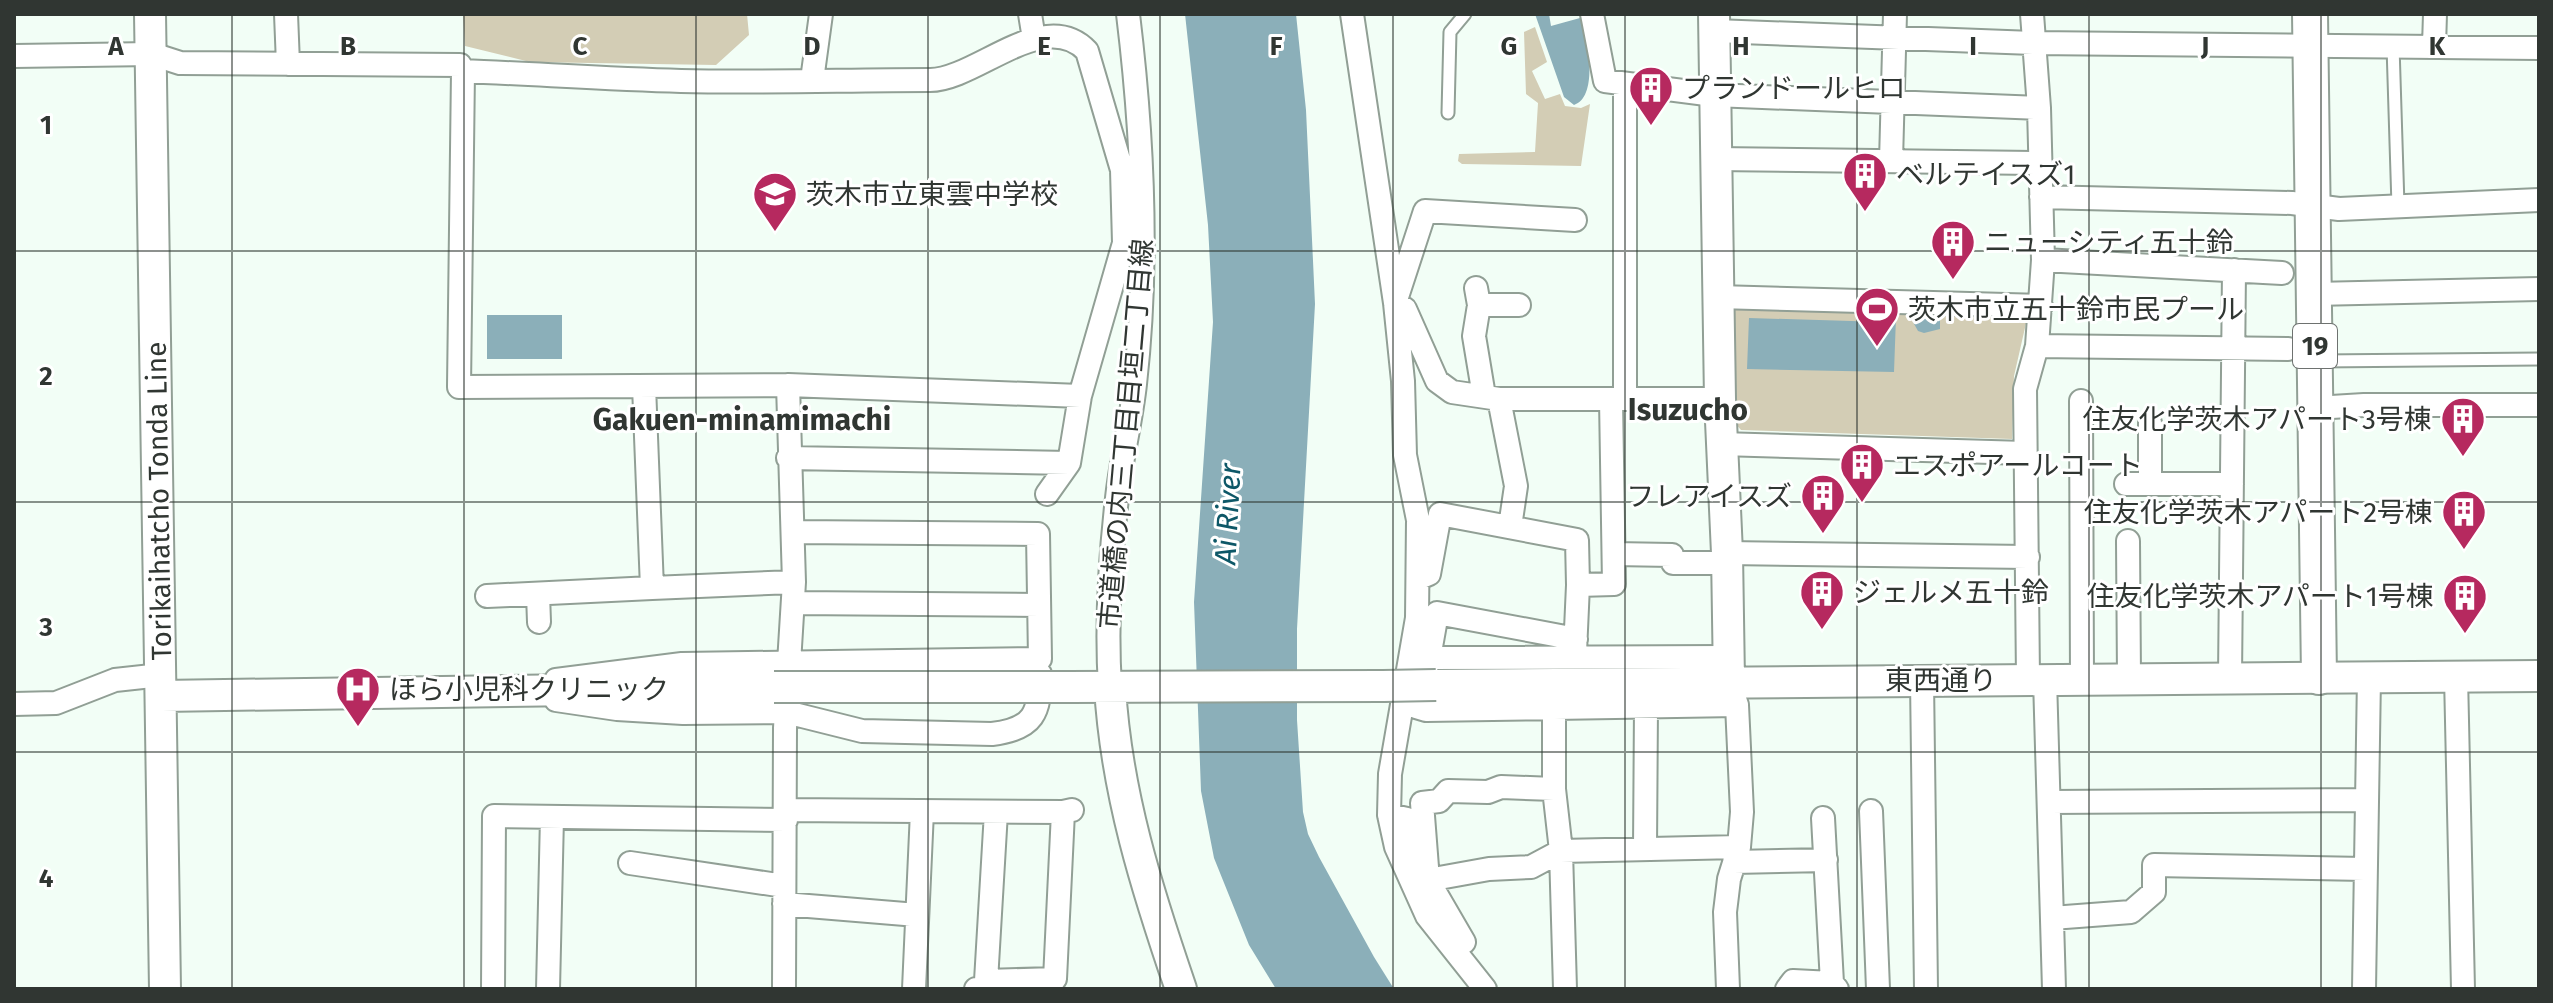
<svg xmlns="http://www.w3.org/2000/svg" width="2553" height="1003" viewBox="0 0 2553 1003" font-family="'Fira Sans','Noto Sans JP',sans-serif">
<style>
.green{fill:#d3cdb5}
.water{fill:#8bafb9}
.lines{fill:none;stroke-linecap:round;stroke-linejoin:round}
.lane-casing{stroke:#919f95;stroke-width:15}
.street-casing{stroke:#919f95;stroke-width:26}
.secondary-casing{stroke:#919f95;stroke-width:34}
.primary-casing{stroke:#919f95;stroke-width:38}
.lane{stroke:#fff;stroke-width:11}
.street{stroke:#fff;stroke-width:22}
.secondary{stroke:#fff;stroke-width:30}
.primary{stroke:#fff;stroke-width:34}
.secondary-bridge-casing{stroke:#919f95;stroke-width:34;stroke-linecap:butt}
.secondary-bridge{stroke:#fff;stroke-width:30}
.grid{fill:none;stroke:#303632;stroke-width:2;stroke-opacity:0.55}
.labels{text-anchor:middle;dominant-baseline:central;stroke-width:6;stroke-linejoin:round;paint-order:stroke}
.shield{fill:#fff;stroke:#6e7270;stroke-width:2}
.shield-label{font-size:26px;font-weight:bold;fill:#303632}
.poi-label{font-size:28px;fill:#303632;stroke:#fff;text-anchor:start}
.street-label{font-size:28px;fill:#303632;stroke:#fff}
.neighbourhood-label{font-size:30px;font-weight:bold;fill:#303632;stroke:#fff}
.water-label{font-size:30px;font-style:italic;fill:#0d5767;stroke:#fff}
.grid-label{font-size:26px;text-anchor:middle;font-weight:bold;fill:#303632;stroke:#fff;stroke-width:6;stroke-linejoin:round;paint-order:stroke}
</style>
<rect width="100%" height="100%" fill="#f2fef6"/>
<!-- green -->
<path class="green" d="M463,14h284l2,21 -33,30 -186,-3 -65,-16z
M1535,27l12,35 -15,9 13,28 15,-5 5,12 16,2 9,-4 -9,62 -119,-2 -4,-3 1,-7 76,-2 3,-49 -12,-9 -2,-62z
M1734,308l286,2 7,9 -13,57 -2,63 -271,-9 -7,-8z"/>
<!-- water -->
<path class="water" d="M1185,14h111l10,96 9,194 -18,325v91l6,92 5,22 11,23 55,100 20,32h-118l-27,-44 -35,-87 -13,-67 -7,-189 19,-280 -5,-97z
M1535,14h14l2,12 29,-8c8,19 19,79 -6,87l-10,-8z
M1923,313l17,4v12l-16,4 -6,-2 -5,-9 3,-7z
M487,315h75v44h-75z
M1885,316l11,1 -2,55 -147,-3 2,-51 135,4z"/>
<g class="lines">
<!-- lane casing -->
<g class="lane-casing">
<path id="lane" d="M2393,46l5,160
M1448,113l2,-81 15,-18
M2320,361l219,-2"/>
</g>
<!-- street casing -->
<g class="street-casing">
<path id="street" d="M286,14l2,50
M1030,14l4,25
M1352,14l43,289 8,78 2,74 13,65 -1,98 -27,156 -1,41 7,32 31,69 58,73
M1592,14l13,67 109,14 325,13
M1715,31l318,12 506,5
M2434,46l1,-32
M14,56l138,-2 28,9 280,2 3,6
M812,80l9,-66
M1715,159l326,4
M1891,161l4,-147
M2041,197l251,6 47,6 200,-9
M1575,220l-150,-9 -30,92 10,6 32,72 15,11 47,7h221
M2043,260l239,13
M1476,288l3,17 -5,31 10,60
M2314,294l225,-5
M1718,297l323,9
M1479,305h40
M2037,346l251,3
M644,386l8,202 142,-6
M1499,399l17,87 -6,41
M1625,399v-315
M2081,401l1,278
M2315,408l49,-3h175
M2150,423v61
M1721,444l304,9
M788,458l281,5 11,-67 44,-153 -2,-73 -35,-119c-43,-45 -111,29 -157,29 -83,0 -166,3 -249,1 -72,-2 -145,-7 -218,-10l-4,316 329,-2 292,11
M2126,484h106
M1047,494l22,-31
M2128,541l1,137
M1727,553l301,4
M1614,554l58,1 1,8h54
M1422,577l7,-3 11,-60 137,26 1,45
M538,594l1,28
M487,596l165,-8
M794,603l245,2
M1576,639l-139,-26 -8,45 -13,49 10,3 311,-5
M1575,652l3,-67 36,-1 -3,-185
M1418,655l11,3 299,-1
M2456,676l7,313
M2230,678l4,-408
M2028,679l-3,-290 12,-43 6,-86 -4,-152 -7,-94
M2045,679l9,310
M556,680l126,-16 358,-5 -2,-125 -244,-2
M1922,680l4,309
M1110,687c-4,-62 0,-127 7,-189 4,-38 14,-76 18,-114 14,-124 8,-247 -7,-370
M556,700l61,9 66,4 103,-1 76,19 130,3c42,-5 48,-21 48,-60
M14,704l42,-1 59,-23 46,-5
M1554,709v80l7,62 4,138
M2049,802l317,-2
M786,810l277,2 9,-2
M1871,811l7,178
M1389,815l18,4 8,31 13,30 61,-11 42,-2 30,-16 178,-4
M1823,818l9,165
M1645,849l1,-143
M1734,862l92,-2
M630,863l154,23
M784,904l133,11
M2052,918l79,-6 23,-20v-27l210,4
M1464,942l-36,-62 -6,-77 17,-2 9,-10 40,1 13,-5 53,2
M986,981l10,-169
M493,989l1,-173 292,4
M548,989l4,-172
M784,989l1,-261 9,-146 -6,-197
M914,989l8,-178
M976,989h6l4,-8 69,-2 8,-167
M1728,989l-3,-77 4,-33 10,-32 3,-35 -5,-107 -4,-12
M1787,989l6,-8 39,2 5,6
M2364,989l5,-312"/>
</g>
<!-- secondary casing -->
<g class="secondary-casing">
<path id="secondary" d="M150,14l15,975
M1714,14l6,385 7,154 2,128
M1436,685l1103,-9
M1069,687l314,-1
M1110,687c6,105 37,203 71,302
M162,696l612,-9"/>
</g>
<!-- primary casing -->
<g class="primary-casing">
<path id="primary" d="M2310,14l9,663"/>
</g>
<!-- lane -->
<use href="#lane" class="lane"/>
<!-- street -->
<use href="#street" class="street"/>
<!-- secondary -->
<use href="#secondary" class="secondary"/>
<!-- primary -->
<use href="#primary" class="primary"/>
<!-- secondary-bridge casing -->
<g class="secondary-bridge-casing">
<path id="secondary-bridge" d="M1383,686l53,-1
M774,687h295"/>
</g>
<!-- secondary-bridge -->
<use href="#secondary-bridge" class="secondary-bridge"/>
</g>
<!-- grid -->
<path class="grid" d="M232,14v975M464,14v975M696,14v975M928,14v975M1160,14v975M1393,14v975M1625,14v975M1857,14v975M2089,14v975M2321,14v975M14,251h2525M14,502h2525M14,752h2525"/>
<!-- icons -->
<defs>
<g id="building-pin" transform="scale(2.3)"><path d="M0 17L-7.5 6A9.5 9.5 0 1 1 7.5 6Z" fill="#b6295f" stroke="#fff"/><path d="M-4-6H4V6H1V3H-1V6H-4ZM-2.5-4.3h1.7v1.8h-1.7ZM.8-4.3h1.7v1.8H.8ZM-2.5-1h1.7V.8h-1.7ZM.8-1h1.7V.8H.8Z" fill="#fff"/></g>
<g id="school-pin" transform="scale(2.3)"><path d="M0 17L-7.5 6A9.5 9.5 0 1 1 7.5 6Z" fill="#b6295f" stroke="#fff"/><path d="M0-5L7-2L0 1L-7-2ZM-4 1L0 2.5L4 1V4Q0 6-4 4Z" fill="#fff"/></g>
<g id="stadium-pin" transform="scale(2.3)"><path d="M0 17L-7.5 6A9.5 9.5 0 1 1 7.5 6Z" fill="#b6295f" stroke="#fff"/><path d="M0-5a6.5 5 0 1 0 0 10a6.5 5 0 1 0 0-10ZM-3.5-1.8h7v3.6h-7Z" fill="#fff"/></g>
<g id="hospital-pin" transform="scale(2.3)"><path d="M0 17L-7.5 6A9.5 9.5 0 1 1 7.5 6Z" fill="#b6295f" stroke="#fff"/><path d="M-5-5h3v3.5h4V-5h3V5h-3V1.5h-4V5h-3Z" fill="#fff"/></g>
</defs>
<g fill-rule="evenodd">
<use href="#building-pin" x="1651" y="88"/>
<use href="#building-pin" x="1865" y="174"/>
<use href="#school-pin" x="775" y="194"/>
<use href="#building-pin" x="1953" y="242"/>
<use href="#stadium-pin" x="1877" y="309"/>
<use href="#building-pin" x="2463" y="419"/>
<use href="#building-pin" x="1862" y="465"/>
<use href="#building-pin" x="1823" y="496"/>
<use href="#building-pin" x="2464" y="512"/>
<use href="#building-pin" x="1822" y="592"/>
<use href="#building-pin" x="2465" y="596"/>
<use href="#hospital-pin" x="358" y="689"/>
</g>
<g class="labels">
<!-- shield labels -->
<rect class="shield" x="2293" y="324" width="44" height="44" rx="6"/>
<g class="shield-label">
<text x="2315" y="346">19</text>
</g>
<!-- poi labels -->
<g class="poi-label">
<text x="1682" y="88">プランドールヒロ</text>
<text x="1896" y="174">ベルテイスズ1</text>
<text x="806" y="194">茨木市立東雲中学校</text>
<text x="1984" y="242">ニューシティ五十鈴</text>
<text x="1908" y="309">茨木市立五十鈴市民プール</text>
<text x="2432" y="419" text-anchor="end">住友化学茨木アパート3号棟</text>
<text x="1893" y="465">エスポアールコート</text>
<text x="1792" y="496" text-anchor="end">フレアイスズ</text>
<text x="2433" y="512" text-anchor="end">住友化学茨木アパート2号棟</text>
<text x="1853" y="592">ジェルメ五十鈴</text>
<text x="2434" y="596" text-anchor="end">住友化学茨木アパート1号棟</text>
<text x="389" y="689">ほら小児科クリニック</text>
</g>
<!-- street labels -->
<g class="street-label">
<text transform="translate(1126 434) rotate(-85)">市道橋の内三丁目目垣二丁目線</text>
<text transform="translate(159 501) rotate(-91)">Torikaihatcho Tonda Line</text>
<text x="1941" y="680">東西通り</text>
</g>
<!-- neighbourhood labels -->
<g class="neighbourhood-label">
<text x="1688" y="410">Isuzucho</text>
<text x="742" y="420">Gakuen-minamimachi</text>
</g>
<!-- water labels -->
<g class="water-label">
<text transform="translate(1228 514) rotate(-87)">Ai River</text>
</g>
</g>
<g class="grid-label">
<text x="116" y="55">A</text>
<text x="348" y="55">B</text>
<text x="580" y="55">C</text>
<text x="812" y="55">D</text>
<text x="1044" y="55">E</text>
<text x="1276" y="55">F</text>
<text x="1509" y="55">G</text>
<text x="1741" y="55">H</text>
<text x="1973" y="55">I</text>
<text x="2205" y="55">J</text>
<text x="2437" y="55">K</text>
<text x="46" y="134">1</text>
<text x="46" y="385">2</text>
<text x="46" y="636">3</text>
<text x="46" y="887">4</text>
</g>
<!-- border -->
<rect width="2553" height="1003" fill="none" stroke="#303632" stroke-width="32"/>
</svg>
